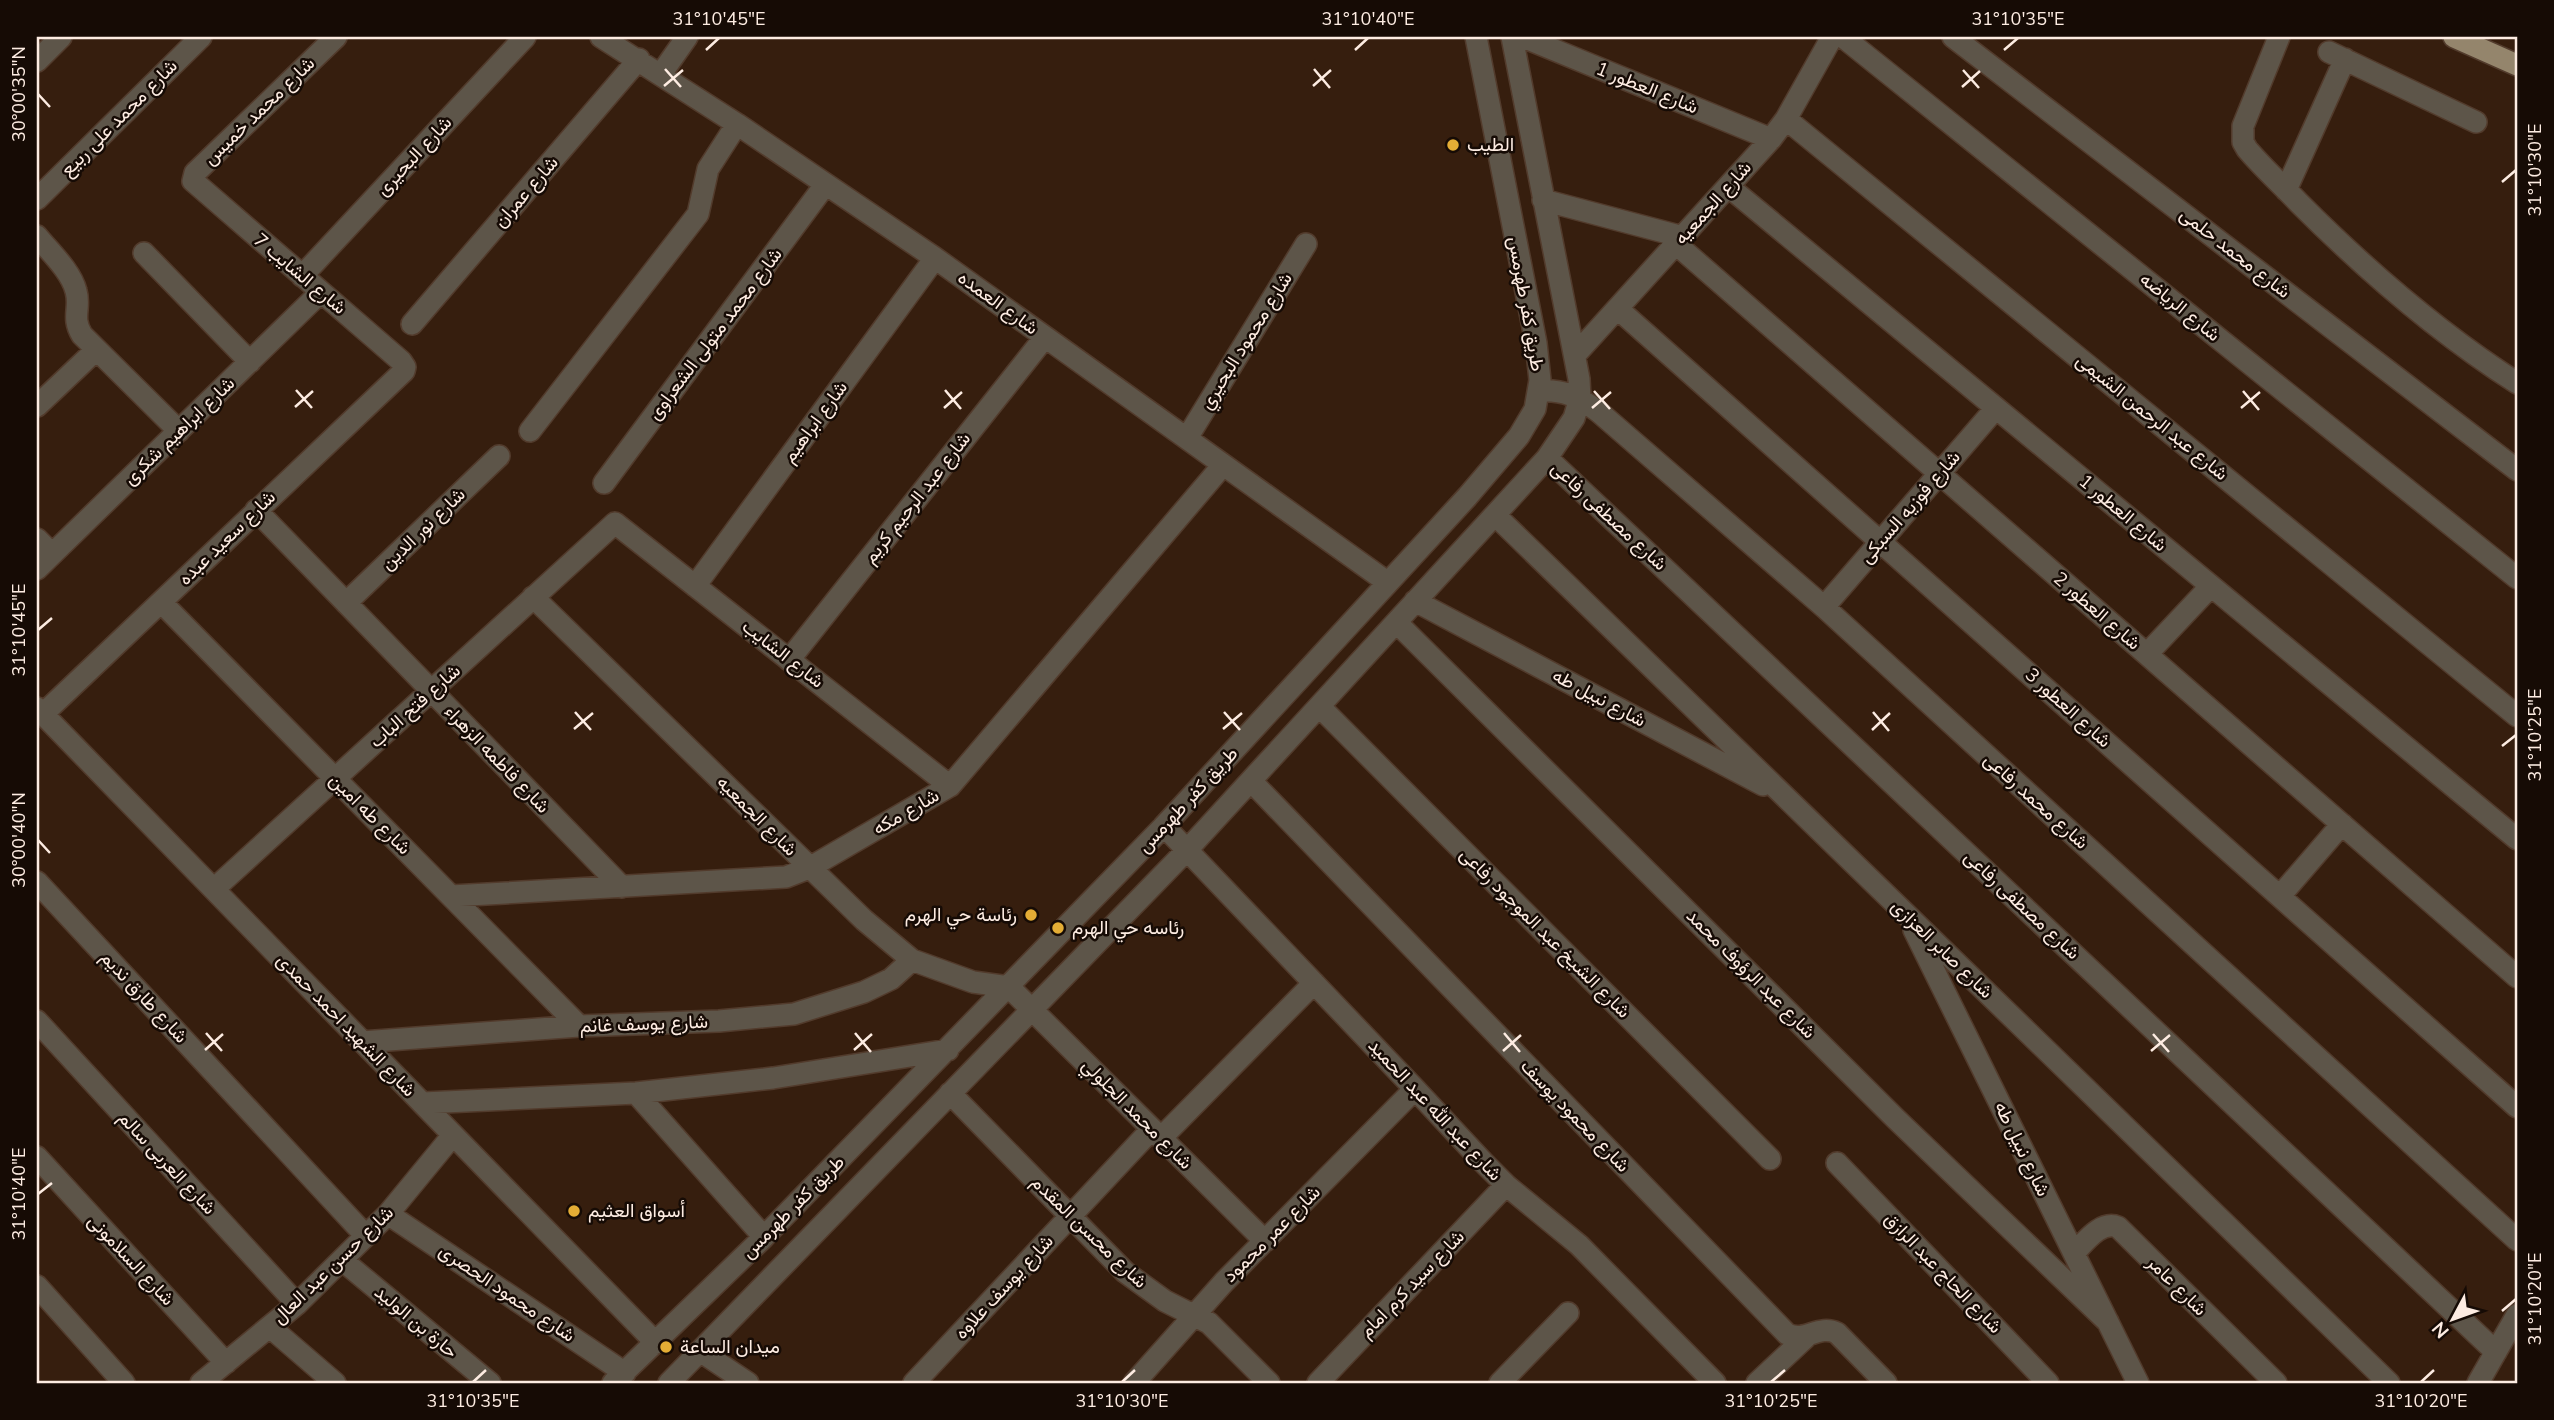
<svg xmlns="http://www.w3.org/2000/svg" width="2554" height="1420" viewBox="0 0 2554 1420" font-family="'Nunito Sans',Vazirmatn,sans-serif">
<style>
.lines{fill:none;stroke-linecap:round;stroke-linejoin:round}
.minor-casing{stroke:#523b2c;stroke-width:24}
.major-casing{stroke:#523b2c;stroke-width:24}
.minor{stroke:#5d5549;stroke-width:21}
.major{stroke:#94856c;stroke-width:21}
.ticks{fill:none;stroke:#fdece2;stroke-width:2.5}
.poi-dot{fill:#e4ad35;stroke:#160b05;stroke-width:2.5}
.labels{text-anchor:middle;dominant-baseline:central;stroke-width:5;stroke-linejoin:round;paint-order:stroke}
.street-label{font-size:19px;fill:#fdece2;stroke:#160b05}
.poi-label{font-size:19px;fill:#fdece2;stroke:#160b05;text-anchor:start}
.neatline{fill:none;stroke:#fdece2;stroke-width:2.5}
.ticks-label{font-size:18px;text-anchor:middle;fill:#fdece2}
</style>
<rect width="100%" height="100%" fill="#361e0e"/>
<g class="lines">
<!-- minor casing -->
<g class="minor-casing">
<path id="minor" d="M601,37l136,87 198,134 452,324
M1523,37l248,102
M1843,37l674,541
M1953,37l564,433
M2279,37l-36,89v16l4,7c16,19 35,36 52,54 67,67 138,129 218,180
M2329,52l147,70
M37,61l24,-24
M661,74l26,-37
M1786,119l731,597
M1729,187l788,652
M2286,190l59,-131
M37,199l164,-162
M1543,200l140,37
M37,236c13,16 34,35 39,55 5,17 -5,26 6,44l97,96
M1676,244l841,733
M144,253l106,109
M302,276l223,-239
M1618,309l899,798
M412,324l227,-265
M1575,355l196,-216 15,-20 46,-82
M1538,391c26,-2 41,6 61,21l225,195 693,633
M37,406l59,-56
M530,431l168,-217 10,-45 29,-45
M1187,438l119,-194
M1547,458l949,894
M604,483l221,-298
M256,510l366,377
M1495,515l894,868
M37,539l15,15
M37,569l284,-277
M695,586l240,-328
M533,597l331,323 48,40 61,22 36,5 256,254
M1415,601l348,184
M161,602l418,424
M346,603l153,-147
M1824,607l172,-199
M1397,623l499,496 212,203
M2147,654l64,-68
M789,660l256,-323
M1320,707l450,452
M37,708l619,635
M43,714l361,-343 1,-4 -4,-6 -208,-180 2,-8 141,-136
M1251,781l536,553c19,9 31,-10 50,-1l49,50
M1164,826l251,263 68,73 23,23 73,60 136,138
M37,882l329,354
M214,889l401,-366 335,263
M451,896l335,-19 23,-9 141,-82 273,-321
M2280,896l62,-72
M1914,930l224,453
M37,1021l260,283
M362,1042l217,-16 140,-5 75,-7 70,-22 27,-13 21,-19
M636,1093l128,144
M950,1093l175,179 40,29 44,22 60,60
M423,1103l213,-10 137,-15 175,-28
M1161,1138l153,-155
M37,1157l189,206
M1837,1163l211,220
M388,1214l237,159
M2074,1253c11,-11 27,-33 44,-26l158,156
M342,1260l148,123
M37,1286l87,97
M270,1327l65,56
M700,1351l48,32
M201,1383l96,-79 91,-90 65,-79
M613,1383l151,-146 400,-411 303,-329 52,-61 16,-27 5,-29 -4,-37 -60,-306
M669,1383l518,-533 360,-392 27,-40 6,-20 -1,-19 -67,-342
M914,1383l238,-254
M1134,1383l90,-101 191,-193
M1318,1383l188,-198
M1500,1383l68,-70
M1757,1383l49,-46
M2478,1383l39,-68"/>
</g>
<!-- major casing -->
<g class="major-casing">
<path id="major" d="M2454,37l63,28"/>
</g>
<!-- minor -->
<use href="#minor" class="minor"/>
<!-- major -->
<use href="#major" class="major"/>
</g>
<!-- ticks -->
<path class="ticks" d="M706,50l13,-12M1355,50l13,-12M2004,50l14,-12M665,69l16,18M1314,69l16,19M1963,70l16,18M664,86l19,-16M1313,86l18,-16M1962,87l18,-16M38,94l12,13M2502,182l14,-12M296,390l16,18M945,390l16,19M1594,391l16,18M2243,391l16,19M295,407l18,-16M944,408l18,-16M1592,408l19,-16M2241,408l19,-16M38,630l14,-12M575,712l16,18M1224,712l16,18M1873,712l16,19M574,729l19,-16M1223,729l19,-16M1872,730l18,-17M2502,746l14,-11M38,840l12,13M206,1033l16,18M855,1033l16,19M1504,1033l16,19M2153,1034l16,18M205,1050l18,-16M854,1050l18,-16M1503,1051l18,-16M2151,1051l19,-16M38,1194l14,-11M2502,1311l14,-12M473,1382l13,-12M1122,1382l13,-12M1771,1382l14,-12M2421,1382l13,-12"/>
<!-- markers -->
<g class="poi-dot">
<circle cx="1453" cy="145" r="7"/>
<circle cx="1031" cy="915" r="7"/>
<circle cx="1058" cy="928" r="7"/>
<circle cx="574" cy="1211" r="7"/>
<circle cx="666" cy="1347" r="7"/>
</g>
<g class="labels">
<!-- street labels -->
<g class="street-label">
<text transform="translate(1647 88) rotate(22)">شارع العطور 1</text>
<text transform="translate(259 111) rotate(-44)">شارع محمد خميس</text>
<text transform="translate(119 118) rotate(-45)">شارع محمد على ربيع</text>
<text transform="translate(414 156) rotate(-47)">شارع البحيرى</text>
<text transform="translate(526 192) rotate(-49)">شارع عمران</text>
<text transform="translate(1713 203) rotate(-48)">شارع الجمعيه</text>
<text transform="translate(2235 253) rotate(38)">شارع محمد حلمى</text>
<text transform="translate(300 274) rotate(40)">شارع الشايب 7</text>
<text transform="translate(998 303) rotate(36)">شارع العمده</text>
<text transform="translate(1526 304) rotate(80)">طريق كفر طهرمس</text>
<text transform="translate(2180 307) rotate(39)">شارع الرياضه</text>
<text transform="translate(715 334) rotate(-53)">شارع محمد متولى الشعراوى</text>
<text transform="translate(1246 341) rotate(-58)">شارع محمود البحيري</text>
<text transform="translate(2152 417) rotate(39)">شارع عبد الرحمن الشيمى</text>
<text transform="translate(815 422) rotate(-54)">شارع ابراهيم</text>
<text transform="translate(179 431) rotate(-44)">شارع ابراهيم شكرى</text>
<text transform="translate(917 498) rotate(-52)">شارع عبد الرحيم كريم</text>
<text transform="translate(1910 507) rotate(-49)">شارع فوزيه السبكى</text>
<text transform="translate(2123 513) rotate(40)">شارع العطور 1</text>
<text transform="translate(1609 516) rotate(43)">شارع مصطفى رفاعى</text>
<text transform="translate(423 529) rotate(-44)">شارع نور الدين</text>
<text transform="translate(227 538) rotate(-44)">شارع سعيد عبده</text>
<text transform="translate(2097 611) rotate(41)">شارع العطور 2</text>
<text transform="translate(783 654) rotate(38)">شارع الشايب</text>
<text transform="translate(1599 698) rotate(28)">شارع نبيل طه</text>
<text transform="translate(415 706) rotate(-42)">شارع فتح الباب</text>
<text transform="translate(2068 708) rotate(42)">شارع العطور 3</text>
<text transform="translate(497 759) rotate(46)">شارع فاطمه الزهراء</text>
<text transform="translate(1188 800) rotate(-47)">طريق كفر طهرمس</text>
<text transform="translate(2036 801) rotate(42)">شارع محمد رفاعى</text>
<text transform="translate(906 812) rotate(-30)">شارع مكه</text>
<text transform="translate(370 814) rotate(45)">شارع طه امين</text>
<text transform="translate(757 816) rotate(45)">شارع الجمعيه</text>
<text transform="translate(2022 905) rotate(43)">شارع مصطفى رفاعى</text>
<text transform="translate(1545 933) rotate(45)">شارع الشيخ عبد الموجود رفاعى</text>
<text transform="translate(1942 949) rotate(44)">شارع صابر العزازى</text>
<text transform="translate(1751 974) rotate(45)">شارع عبد الرؤوف محمد</text>
<text transform="translate(144 997) rotate(47)">شارع طارق نديم</text>
<text transform="translate(644 1024) rotate(-2)">شارع يوسف غانم</text>
<text transform="translate(346 1025) rotate(46)">شارع الشهيد احمد حمدى</text>
<text transform="translate(1435 1110) rotate(47)">شارع عبد الله عبد الحميد</text>
<text transform="translate(1137 1114) rotate(45)">شارع محمد الجلولي</text>
<text transform="translate(1575 1116) rotate(46)">شارع محمود يوسف</text>
<text transform="translate(2022 1149) rotate(64)">شارع نبيل طه</text>
<text transform="translate(167 1163) rotate(47)">شارع العربى سالم</text>
<text transform="translate(793 1207) rotate(-45)">طريق كفر طهرمس</text>
<text transform="translate(1089 1232) rotate(44)">شارع محسن المقدم</text>
<text transform="translate(1272 1234) rotate(-45)">شارع عمر محمود</text>
<text transform="translate(131 1260) rotate(47)">شارع السلامونى</text>
<text transform="translate(333 1265) rotate(-44)">شارع حسن عبد العال</text>
<text transform="translate(1943 1273) rotate(46)">شارع الحاج عبد الرازق</text>
<text transform="translate(1412 1284) rotate(-46)">شارع سيد كرم امام</text>
<text transform="translate(2177 1286) rotate(45)">شارع عامر</text>
<text transform="translate(1004 1287) rotate(-47)">شارع يوسف علاوه</text>
<text transform="translate(507 1293) rotate(34)">شارع محمود الحصرى</text>
<text transform="translate(416 1322) rotate(40)">حارة بن الوليد</text>
</g>
<!-- poi labels -->
<g class="poi-label">
<text x="1467" y="145">الطيب</text>
<text x="1017" y="915" text-anchor="end">رئاسة حي الهرم</text>
<text x="1072" y="928">رئاسه حي الهرم</text>
<text x="588" y="1211">أسواق العثيم</text>
<text x="680" y="1347">ميدان الساعة</text>
</g>
</g>
<!-- border -->
<rect width="2554" height="1420" fill="none" stroke="#160b05" stroke-width="77"/>
<!-- north arrow -->
<g transform="translate(2453 1319) rotate(229)" stroke="#160b05" stroke-width="5" paint-order="stroke">
<path d="M0-5L12 26L0 18L-12 26Z" fill="#fdece2"/>
<text y="-10" font-size="19" font-weight="bold" text-anchor="middle" fill="#fdece2">N</text>
</g>
<rect x="38" y="38" width="2478" height="1344" class="neatline"/>
<g class="ticks-label">
<text x="719" y="25">31°10'45"E</text>
<text x="1368" y="25">31°10'40"E</text>
<text x="2018" y="25">31°10'35"E</text>
<text transform="translate(19 94) rotate(-90)" y="6">30°00'35"N</text>
<text transform="translate(2535 170) rotate(-90)" y="6">31°10'30"E</text>
<text transform="translate(19 630) rotate(-90)" y="6">31°10'45"E</text>
<text transform="translate(2535 735) rotate(-90)" y="6">31°10'25"E</text>
<text transform="translate(19 840) rotate(-90)" y="6">30°00'40"N</text>
<text transform="translate(19 1194) rotate(-90)" y="6">31°10'40"E</text>
<text transform="translate(2535 1299) rotate(-90)" y="6">31°10'20"E</text>
<text x="473" y="1407">31°10'35"E</text>
<text x="1122" y="1407">31°10'30"E</text>
<text x="1771" y="1407">31°10'25"E</text>
<text x="2421" y="1407">31°10'20"E</text>
</g>
</svg>
